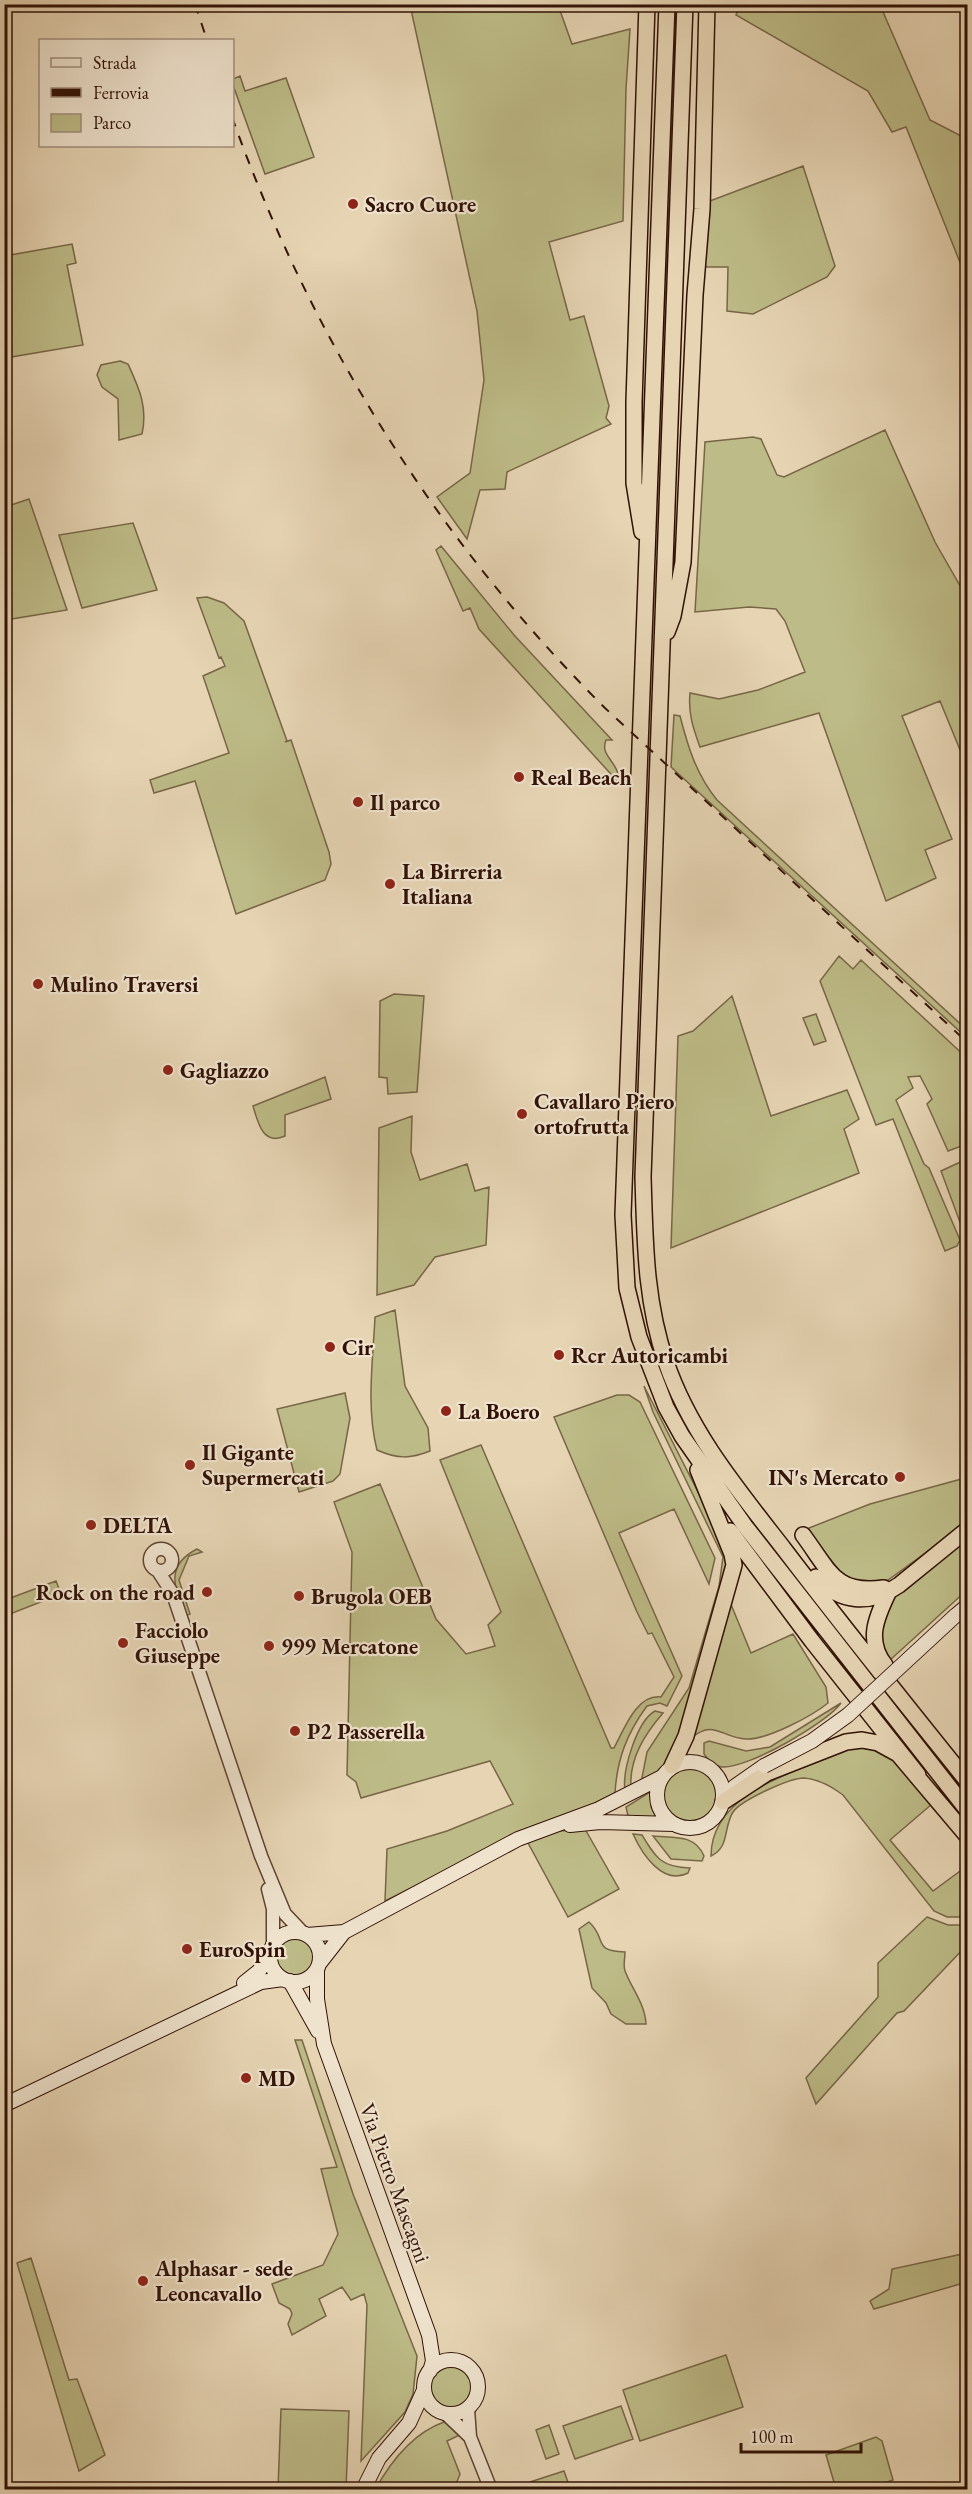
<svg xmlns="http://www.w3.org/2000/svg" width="972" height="2494" viewBox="0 0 972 2494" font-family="'EB Garamond',serif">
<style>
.green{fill:#bdbb87;stroke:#786647;stroke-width:1.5}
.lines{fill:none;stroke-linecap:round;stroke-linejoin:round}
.tertiary-casing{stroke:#5f4232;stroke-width:15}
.secondary-casing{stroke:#321207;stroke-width:16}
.trunk-casing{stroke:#321207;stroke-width:18}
.tertiary{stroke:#efe3ce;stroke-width:12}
.secondary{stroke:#efe3ce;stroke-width:14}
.trunk{stroke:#e6d4b3;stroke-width:15}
.rail{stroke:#321207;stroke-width:2;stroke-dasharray:10 10;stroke-linecap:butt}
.secondary-bridge-casing{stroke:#321207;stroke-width:16;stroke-linecap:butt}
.secondary-bridge{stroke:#efe3ce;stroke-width:14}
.poi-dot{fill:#8f2418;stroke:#efe3ce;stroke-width:2}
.labels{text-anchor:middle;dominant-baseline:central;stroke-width:4.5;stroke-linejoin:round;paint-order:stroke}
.poi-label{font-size:22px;font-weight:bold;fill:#321207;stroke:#efe3ce;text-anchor:start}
.street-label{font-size:22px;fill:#321207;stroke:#efe3ce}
</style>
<rect width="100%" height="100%" fill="#e6d4b3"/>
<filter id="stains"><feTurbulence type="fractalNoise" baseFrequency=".00333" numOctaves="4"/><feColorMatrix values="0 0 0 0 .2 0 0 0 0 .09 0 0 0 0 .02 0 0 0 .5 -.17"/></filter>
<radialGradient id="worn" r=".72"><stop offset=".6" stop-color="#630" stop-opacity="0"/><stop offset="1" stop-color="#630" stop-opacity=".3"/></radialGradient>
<!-- green -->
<path class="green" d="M410,5h148l14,39 58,-15 -4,60 -3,132 -74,21 21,78 14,-4 25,90 -3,12 5,6 -104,48 -2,17 -25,1 -13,49 -30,-42 33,-24 14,-93 -7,-69z
M740,5h140l50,115 37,19v141l-61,-153 -14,5 -24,-41 -132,-76z
M240,76l5,15 41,-13 28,79 -49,17 -32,-89v-6z
M803,166l32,100 -8,11 -74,37 -26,-3 1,-44h-25l4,-65z
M72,244l4,19 -9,2 16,80 -78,13v-102z
M120,361l8,3c11,24 20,43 14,70l-23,6 -1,-41 -16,-12 -5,-12 4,-10z
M885,430l50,112 32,56v169l-27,-66 -38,15 50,123 -27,11 11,28 -50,23 -67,-188 -119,34c-7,-19 -12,-34 -10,-54l29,6 39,-9 47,-18 -20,-51 -9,-12 -27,-2 -54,5 10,-170 48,-5 8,2 16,36 7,2z
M29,499l38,111 -62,10v-113z
M133,523l24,67 -75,18 -23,-73z
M441,546l73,89 98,105h-6c-7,17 14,21 13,43l-140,-154 -9,-21 -7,3 -27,-61z
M207,597l17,6 20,18 43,120 -2,1 6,-2 38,112 2,12 -6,16 -89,34 -41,-133 -41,12 -4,-13 79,-27 -26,-77 22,-10 -4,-9 -2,1 -22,-60z
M674,715l6,1c8,31 16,58 37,84l250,230v8l-296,-271z
M839,956l14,13 8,-9 106,98v86l-19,7 -21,-47 5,-5 -12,-23 -12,1 5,11 -17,12 28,64 5,4 31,72 -3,6 -12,5 -52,-132 -17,6 -56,-144z
M394,994l30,2 -7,96 -29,2 -1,-16 -8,-1 1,-76z
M732,996l39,120 76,-26 12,29 -15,10 15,44 -188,75 7,-212 15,-5z
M816,1014l10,27 -12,4 -11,-27z
M325,1077l6,22 -46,16v21c-22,10 -27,-13 -32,-30z
M412,1116l-1,36 9,28 47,-16 8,27 14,-4 -3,58 -51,12 -21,28 -37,10 2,-167z
M967,1159l1,82h-1l-26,-70z
M395,1310l10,76 23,42 2,23c-20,8 -33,8 -53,-1 -11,-42 -4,-90 -2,-133z
M644,1386l78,153 7,28 -53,181 -18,25 -17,10 6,-31 42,-64 30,-102 4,-29 -70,-145z
M345,1393l5,25 -10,56 -7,7 -34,11 -22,-83z
M617,1395h12l11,7 75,156 -6,26 -35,-75 -55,24 63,143 -15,30 -7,-3 -13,3c-20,27 -30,53 -32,87l-31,16 -58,21 -141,71 2,-52 60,-18 66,-27 -23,-43 -129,37 -5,-16 -9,-7 5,-223 -18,-50 46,-18 56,135 30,35 29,-8 -7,-21 13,-13 -61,-152 41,-15 130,303h3c10,-18 22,-54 47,-51l13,-20 -22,-44 -4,1 -11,-22 -83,-195z
M965,1478l2,45 -79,57 -17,1 -26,-3 -35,-45 -1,-5 61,-24z
M965,1542h2v48l-78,71c-14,-15 -9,-45 2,-61 9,-13 58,-46 74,-58z
M197,1549l5,3 -13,4 -10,24 11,34 -5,2c-10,-28 -21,-50 12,-67z
M56,1581l5,13 -56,22v-16z
M730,1602l21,51 42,-19 33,53 2,16c-16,13 -61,37 -82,36 -25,-1 -32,-21 -56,0z
M841,1703c-14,20 -94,66 -119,64 -8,-1 -14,-7 -18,-13v-11l5,-2 37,10 24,-4z
M655,1711l8,2c-18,21 -34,45 -32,75l-6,3c-3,-21 12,-70 30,-80z
M863,1748l25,5 44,51 -42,36 43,51 34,-25v51h-20l-13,-6 -91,-116c-12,-9 -24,-16 -39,-17 -14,0 -63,22 -71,34 -10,16 -3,35 -22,44 0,-65 89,-85 138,-107z
M664 1795a26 26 0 1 1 52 0a26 26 0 1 1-52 0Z
M650,1792l1,15 8,15 -30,-2 -3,-13z
M585,1829l34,60 -51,28 -41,-76 19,-9z
M633,1834l9,1c14,23 19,32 48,33l-2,5c-25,13 -46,-19 -55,-39z
M653,1836c21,2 42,-2 51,20l-2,5 -31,-2z
M927,1917l21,8h14l5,6v14l-63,66 -7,2 -81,91 -10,-26 72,-81v-34z
M589,1922c19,17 2,29 36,30 0,6 -2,14 0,19 7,18 20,33 21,53h-20l-15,-10 -5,-11 -14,-15 -13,-59z
M276 1956a19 19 0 1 1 38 0a19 19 0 1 1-38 0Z
M295,2040h7l51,154 64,162 -4,38 -8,18 -44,49 6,-156 -3,-11 -13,6 -9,-13 -23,12 7,17 -34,19 -4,-11 4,-10 -2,-5 -11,-6 -7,-19 51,-19 15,-31 -17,-65 16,-2z
M967,2253v29l-93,27 -4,-8 19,-12 3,-20z
M31,2258l38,122 8,-1 28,76 -26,16 -62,-208z
M726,2355l17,52 -103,34 -17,-51z
M428 2387a23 23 0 1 1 46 0a23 23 0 1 1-46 0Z
M621,2406l12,33 -58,20 -12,-33z
M281,2409l68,2 -3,78h-68z
M444,2422l18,12 -15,7 13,33 -6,15 -79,1c16,-29 38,-57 69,-68z
M549,2425l10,29 -13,5 -10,-29z
M876,2437l6,4 11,39 -26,9h-31l-10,-34z
M564,2471l6,17 -37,1 -3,-7z"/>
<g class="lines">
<!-- tertiary casing -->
<g class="tertiary-casing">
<path id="tertiary" d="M150 1560a11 11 0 1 1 22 0a11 11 0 1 1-22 0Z
M158,1571l15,23 88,262 24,58 18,19
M268,1889l5,20v36
M468,2409l2,28 21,53
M446,2414l24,23"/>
</g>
<!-- secondary casing -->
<g class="secondary-casing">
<path id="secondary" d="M955,1616l13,-11
M657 1795a33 33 0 1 1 66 0a33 33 0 1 1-66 0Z
M727,1796l7,-9 30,-21
M570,1825l30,-3 74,2
M270 1957a25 25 0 1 1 50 0a25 25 0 1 1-50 0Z
M307,1935l37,-3
M319,1964l25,-32 174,-93 81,-30 63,-32
M317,1969v30l7,45 105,291 4,26 -3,10
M290,1981l28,50
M244,1983l15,-12 11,-17
M4,2105l257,-123 22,-3
M424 2387a27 27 0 1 1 54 0a27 27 0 1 1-54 0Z
M363,2490l16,-32 30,-35 15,-33"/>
</g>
<!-- trunk casing -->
<g class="trunk-casing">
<path id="trunk" d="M667,4l-44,1211 4,73 12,49 27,70 16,29 63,90 223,285
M685,4l-42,1173c2,63 2,124 23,185 24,71 73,129 118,187 60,79 122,156 184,233
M642,532l-8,-49v-81l13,-398
M667,632l6,-16 10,-54 12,-267 7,-86 5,-205
M730,1531l82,110 106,134
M803,1535c26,35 32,60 81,53
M816,1577c24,26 53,29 83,8l69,-56
M885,1665c-19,-24 -9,-47 3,-72
M672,1766l14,-30 48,-171 -2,-11 -34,-84
M723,1802l44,-29 79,-31 16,-2 16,3 20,11 70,83"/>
</g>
<!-- tertiary -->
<use href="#tertiary" class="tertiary"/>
<!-- secondary -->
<use href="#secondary" class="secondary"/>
<!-- trunk -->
<use href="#trunk" class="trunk"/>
<!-- rail -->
<path class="rail" d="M195,4l12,36
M232,117c79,222 206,425 373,591l363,335"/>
<!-- secondary-bridge casing -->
<g class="secondary-bridge-casing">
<path id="secondary-bridge" d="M764,1766l48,-25 36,-26 107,-99"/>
</g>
<!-- secondary-bridge -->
<use href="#secondary-bridge" class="secondary-bridge"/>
</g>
<!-- markers -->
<g class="poi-dot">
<circle cx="353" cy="204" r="6"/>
<circle cx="519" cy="777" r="6"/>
<circle cx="358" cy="802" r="6"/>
<circle cx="390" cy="884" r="6"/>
<circle cx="38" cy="984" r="6"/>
<circle cx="168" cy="1070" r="6"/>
<circle cx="522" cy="1114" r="6"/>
<circle cx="330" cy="1347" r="6"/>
<circle cx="559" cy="1355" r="6"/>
<circle cx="446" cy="1411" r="6"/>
<circle cx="190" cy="1465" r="6"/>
<circle cx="900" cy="1477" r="6"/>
<circle cx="91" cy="1525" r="6"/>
<circle cx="207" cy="1592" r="6"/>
<circle cx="299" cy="1596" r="6"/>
<circle cx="123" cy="1643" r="6"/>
<circle cx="269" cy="1646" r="6"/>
<circle cx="295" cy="1731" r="6"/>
<circle cx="187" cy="1949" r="6"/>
<circle cx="246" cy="2078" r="6"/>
<circle cx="143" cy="2281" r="6"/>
</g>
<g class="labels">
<!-- poi labels -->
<g class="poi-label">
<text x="365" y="204">Sacro Cuore</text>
<text x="531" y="777">Real Beach</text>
<text x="370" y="802">Il parco</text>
<text x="402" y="871">La Birreria<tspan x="402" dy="25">Italiana</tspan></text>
<text x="50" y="984">Mulino Traversi</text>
<text x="180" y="1070">Gagliazzo</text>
<text x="534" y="1101">Cavallaro Piero<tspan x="534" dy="25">ortofrutta</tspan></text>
<text x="342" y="1347">Cir</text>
<text x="571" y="1355">Rcr Autoricambi</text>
<text x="458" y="1411">La Boero</text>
<text x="202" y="1452">Il Gigante<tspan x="202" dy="25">Supermercati</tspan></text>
<text x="888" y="1477" text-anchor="end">IN's Mercato</text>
<text x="103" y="1525">DELTA</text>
<text x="195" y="1592" text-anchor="end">Rock on the road</text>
<text x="311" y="1596">Brugola OEB</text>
<text x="135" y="1630">Facciolo<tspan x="135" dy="25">Giuseppe</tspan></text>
<text x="281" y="1646">999 Mercatone</text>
<text x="307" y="1731">P2 Passerella</text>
<text x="199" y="1949">EuroSpin</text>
<text x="258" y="2078">MD</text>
<text x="155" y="2268">Alphasar - sede<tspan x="155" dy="25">Leoncavallo</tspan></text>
</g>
<!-- street labels -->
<g class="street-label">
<text transform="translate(395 2183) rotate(70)">Via Pietro Mascagni</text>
</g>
</g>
<!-- margin -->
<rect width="972" height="2494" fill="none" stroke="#e6d4b3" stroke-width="24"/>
<rect x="6" y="6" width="960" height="2482" fill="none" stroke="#321207" stroke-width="3"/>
<rect x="12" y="12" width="948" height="2470" fill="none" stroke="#321207" stroke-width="1.5"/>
<!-- legend -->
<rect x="39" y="39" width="195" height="108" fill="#efe3ce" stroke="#a38f7e" stroke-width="1.5"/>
<rect x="51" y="58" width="30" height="9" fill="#efe3ce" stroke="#a38f7e" stroke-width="1.5"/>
<text x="93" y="69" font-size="18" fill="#321207">Strada</text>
<rect x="51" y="88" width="30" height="9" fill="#321207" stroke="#a38f7e" stroke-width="1.5"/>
<text x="93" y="99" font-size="18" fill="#321207">Ferrovia</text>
<rect x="51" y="114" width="30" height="18" fill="#bdbb87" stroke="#a38f7e" stroke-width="1.5"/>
<text x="93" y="129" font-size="18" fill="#321207">Parco</text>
<!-- scale -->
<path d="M741 2443v9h120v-9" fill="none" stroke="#321207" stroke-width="3"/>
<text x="750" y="2443" font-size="18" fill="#321207" stroke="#efe3ce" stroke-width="4.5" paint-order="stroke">100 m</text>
<rect width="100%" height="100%" filter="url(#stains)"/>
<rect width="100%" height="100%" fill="url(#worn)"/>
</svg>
